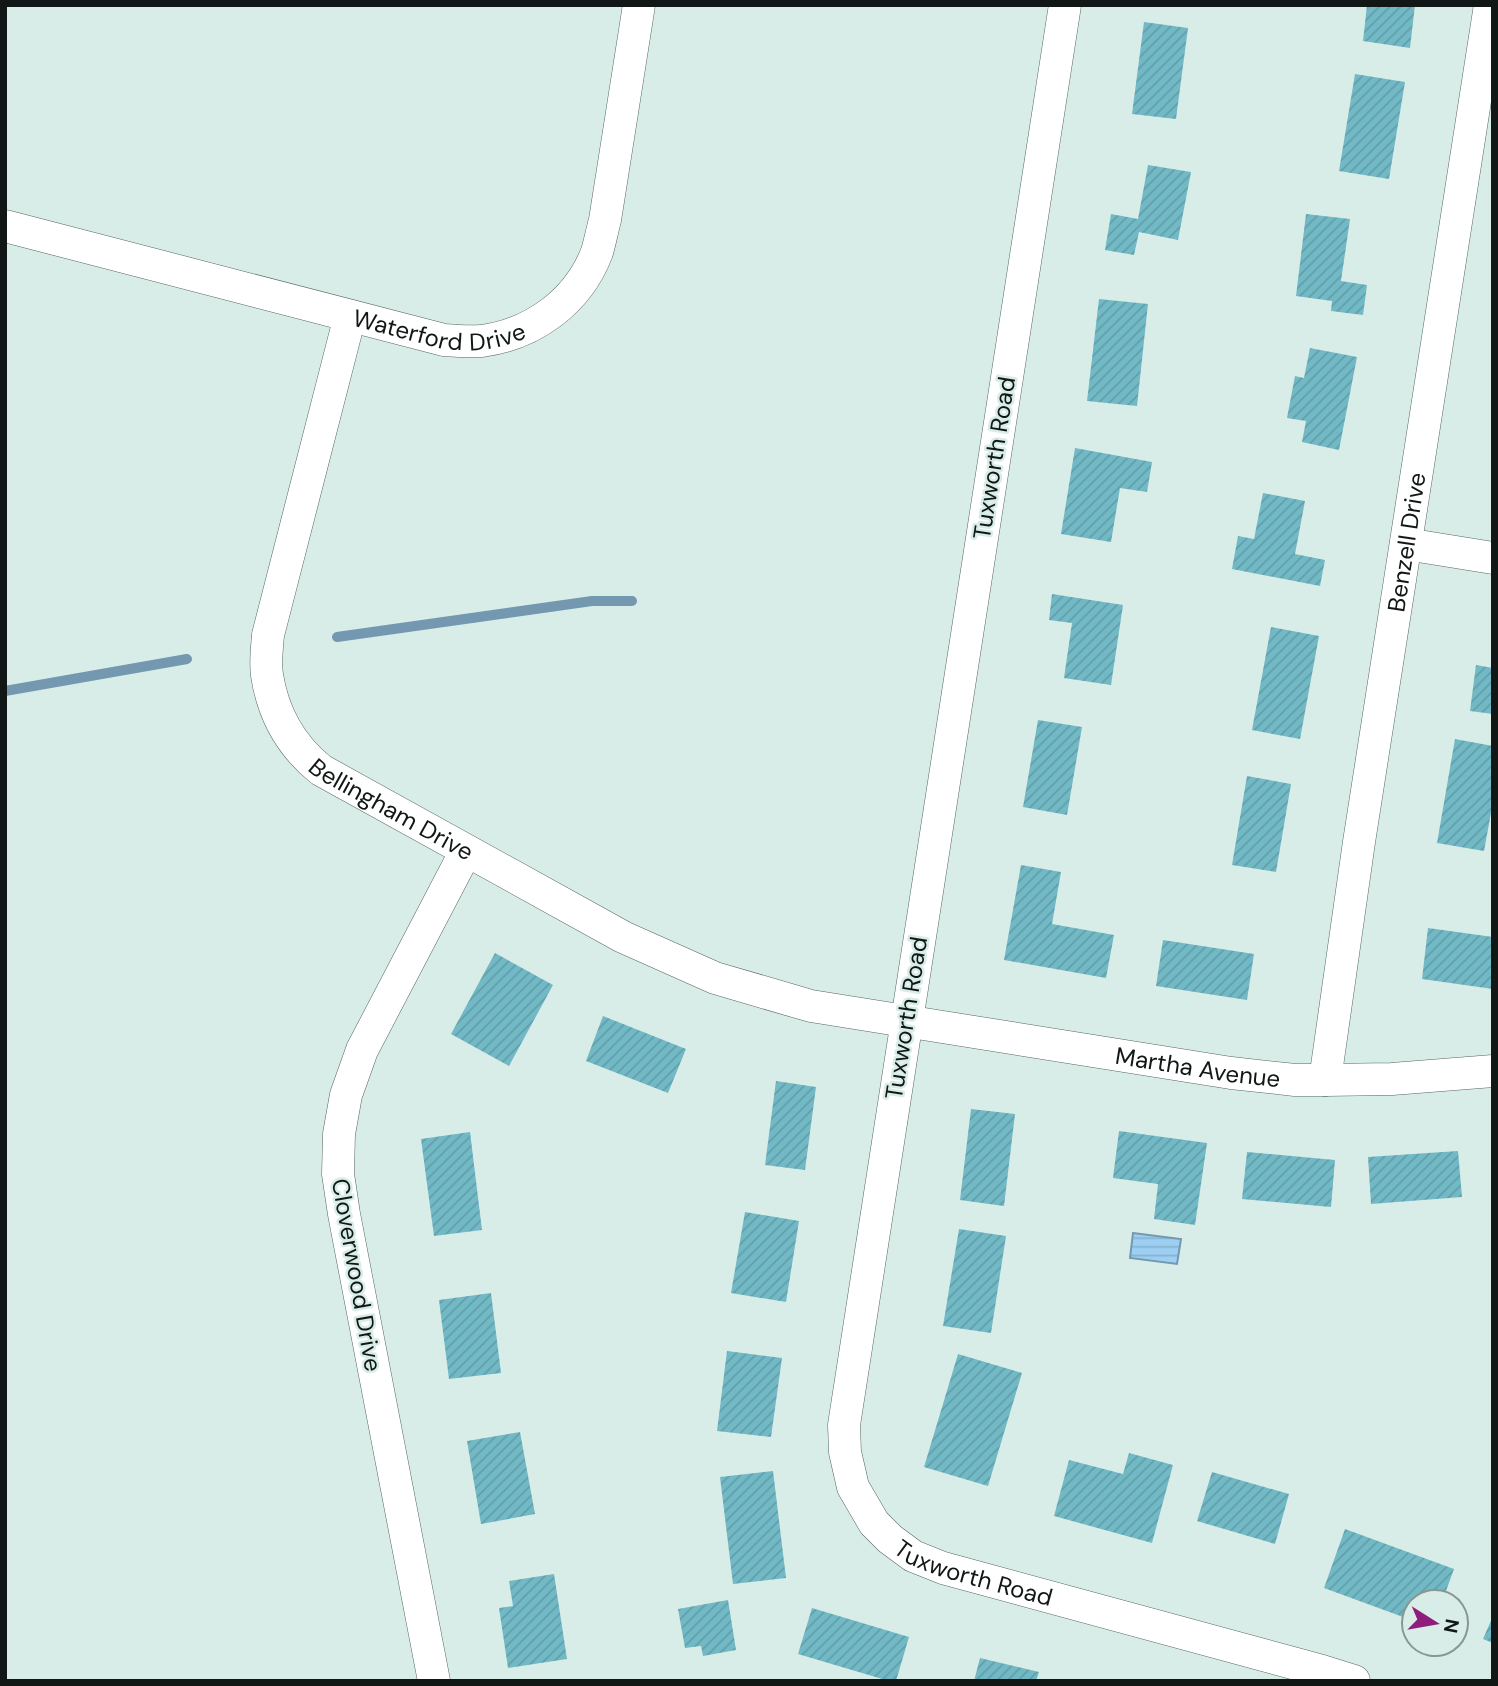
<svg xmlns="http://www.w3.org/2000/svg" width="1498" height="1686" viewBox="0 0 1498 1686" font-family="'DM Sans',sans-serif">
<style>
.water{fill:url(#water-rules);stroke:#7398b0;stroke-width:2}
.lines{fill:none;stroke-linecap:round;stroke-linejoin:round}
.stream{stroke:#7398b0;stroke-width:10}
.building{fill:url(#building-hatch)}
.street-casing{stroke:#556662;stroke-width:33}
.street{stroke:#fff;stroke-width:32}
.labels{text-anchor:middle;dominant-baseline:central;stroke-width:5;stroke-linejoin:round;paint-order:stroke}
.street-label{font-size:24px;fill:#101715;stroke:#d9ede8}
</style>
<defs>
<pattern id="water-rules" width="6" height="5" patternUnits="userSpaceOnUse" patternTransform="scale(1.75)"><rect width="6" height="5" fill="#9dcff3"/><path d="M0 2.5h6" fill="none" stroke="#86b1cf"/></pattern>
<pattern id="building-hatch" width="6" height="6" patternUnits="userSpaceOnUse" patternTransform="scale(1.75)"><rect width="6" height="6" fill="#72b9c6"/><path d="M-1 1l2-2M0 6l6-6M5 7l2-2" fill="none" stroke="#629ea9"/></pattern>
</defs>
<rect width="100%" height="100%" fill="#d9ede8"/>
<!-- water -->
<path class="water" d="M1133,1233l48,6 -4,25 -47,-6z"/>
<g class="lines">
<!-- stream -->
<path class="stream" d="M337,637l255,-36h40
M5,691l182,-32"/>
</g>
<!-- building -->
<path class="building" d="M1367,5h48l-5,43 -47,-7z
M1144,22l44,6 -12,91 -44,-5z
M1355,74l50,8 -16,97 -50,-8z
M1148,165l43,7 -13,68 -39,-8 -5,23 -29,-5 6,-36 27,5z
M1306,214l44,5 -9,62 26,4 -4,30 -32,-4 1,-10 -36,-5z
M1099,299l49,5 -11,102 -50,-5z
M1310,348l47,9 -18,93 -37,-8 4,-21 -19,-3 8,-42 9,2z
M1075,448l77,14 -5,30 -27,-4 -9,54 -50,-8z
M1263,493l42,8 -10,53 30,6 -5,26 -88,-17 6,-33 16,3z
M1052,594l71,11 -12,80 -47,-7 8,-55 -23,-3z
M1271,627l48,9 -19,103 -48,-9z
M1476,665l17,3v46l-23,-3z
M1038,720l44,7 -15,88 -44,-8z
M1455,739l38,7v56l-9,49 -47,-8z
M1247,776l44,8 -15,88 -44,-7z
M1021,865l40,7 -9,52 62,11 -8,43 -102,-18z
M1428,928l65,9v52l-71,-10z
M1163,940l91,14 -7,46 -91,-14z
M495,953l58,32 -44,81 -58,-32z
M603,1016l83,33 -18,44 -82,-32z
M776,1081l40,6 -11,83 -40,-5z
M971,1109l44,5 -11,92 -44,-6z
M1119,1131l88,12 -12,82 -41,-6 4,-35 -45,-6z
M470,1132l12,98 -48,6 -13,-97z
M1458,1151l4,46 -91,7 -3,-47z
M1247,1152l88,8 -4,47 -89,-8z
M745,1212l54,9 -13,81 -55,-9z
M959,1229l47,7 -15,97 -48,-7z
M491,1293l10,80 -52,6 -10,-79z
M727,1351l55,7 -11,79 -54,-6z
M958,1354l64,19 -34,113 -64,-19z
M520,1432l15,82 -54,10 -14,-83z
M1129,1453l44,12 -21,78 -98,-27 15,-56 54,14z
M773,1471l13,107 -53,6 -13,-107z
M1212,1472l77,22 -14,50 -78,-23z
M1345,1529l109,40 -12,33h-28v19l-90,-33z
M554,1574l13,85 -59,9 -9,-60 14,-2 -4,-25z
M728,1600l8,50 -33,6 -2,-10 -16,2 -7,-39z
M812,1608l97,29 -13,44h-7l-91,-27z
M1493,1616v27l-10,-4z
M980,1658l59,14 -3,9h-62z"/>
<g class="lines">
<!-- street casing -->
<g class="street-casing">
<g id="street">
<path id="s1" d="M1065,5l-221,1420 1,27 8,35 21,36 16,16 23,17 30,12 379,103 32,10"/>
<path id="s2" d="M5,226l439,114c12,1 25,2 38,1 51,-7 96,-39 115,-89 3,-10 5,-21 8,-32l34,-215"/>
<path id="s3" d="M350,316l-82,319c-1,13 -3,27 -1,40 6,39 23,70 54,95l302,167 92,41 96,28 420,67 64,7h30l67,-1 101,-8"/>
<path d="M1406,544l87,14"/>
<path id="s4" d="M1325,1080l34,-238 131,-837"/>
<path d="M434,1681l-90,-467 -6,-40 1,-40 7,-39 16,-45 104,-199"/>
</g>
</g>
<!-- street -->
<use href="#street" class="street"/>
</g>
<g class="labels">
<!-- street labels -->
<g class="street-label">
<text stroke="none"><textPath href="#s2" startOffset="448">Waterford Drive</textPath></text>
<text transform="translate(994 458) rotate(-81)">Tuxworth Road</text>
<text stroke="none"><textPath href="#s4" startOffset="544">Benzell Drive</textPath></text>
<text stroke="none"><textPath href="#s3" startOffset="562">Bellingham Drive</textPath></text>
<text transform="translate(906 1018) rotate(-81)">Tuxworth Road</text>
<text stroke="none"><textPath href="#s3" startOffset="1419">Martha Avenue</textPath></text>
<text transform="translate(357 1275) rotate(80)">Cloverwood Drive</text>
<text stroke="none"><textPath href="#s1" startOffset="1656">Tuxworth Road</textPath></text>
</g>
</g>
<!-- border -->
<rect width="1498" height="1686" fill="none" stroke="#101715" stroke-width="14"/>
<!-- north arrow -->
<g transform="translate(1435 1623) rotate(101)"><circle r="33" fill="#d9ede8" stroke="#899794" stroke-width="2"/>
<path d="M0-5L12 26L0 18L-12 26Z" fill="#8f1d7e"/>
<text y="-10" font-size="19" font-weight="bold" text-anchor="middle" fill="#101715">N</text>
</g>
</svg>
